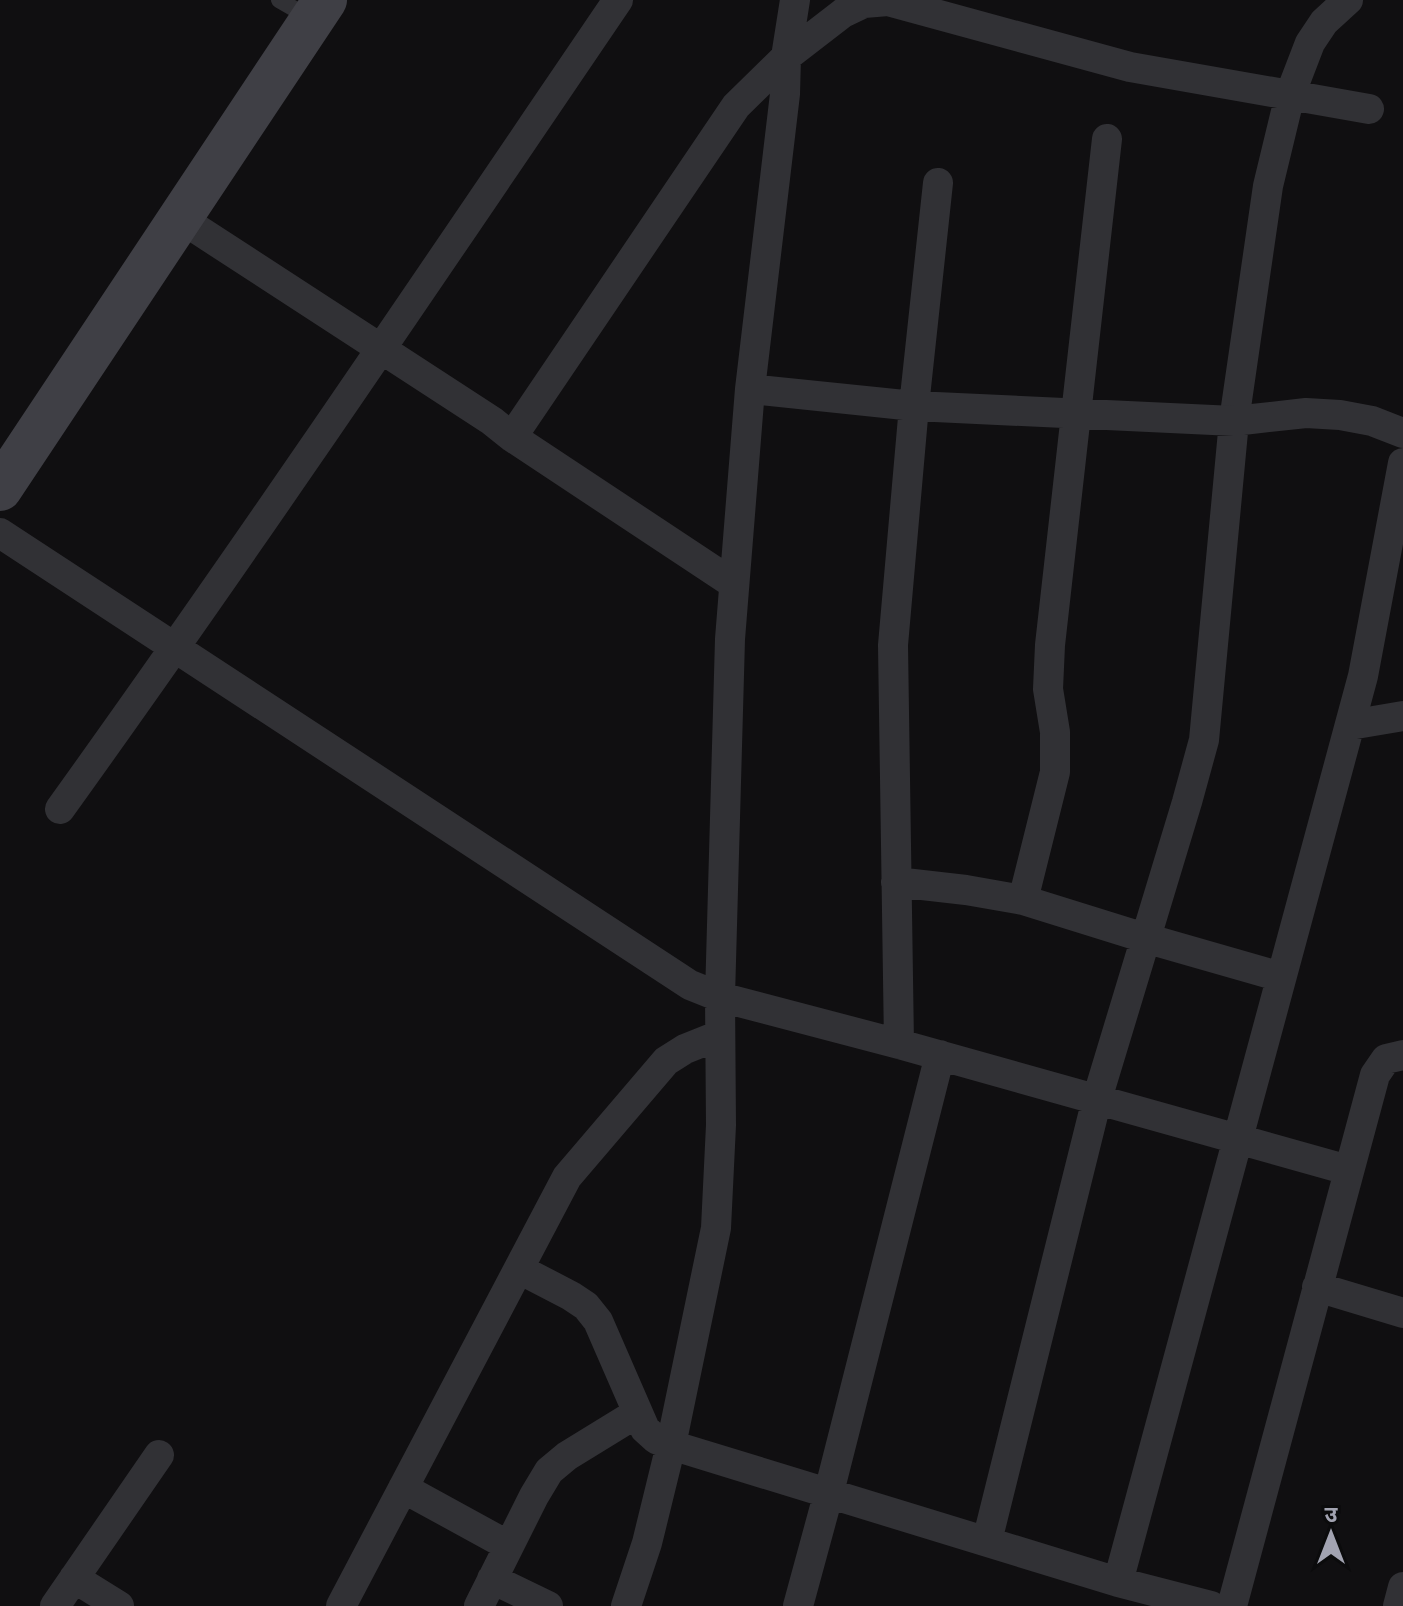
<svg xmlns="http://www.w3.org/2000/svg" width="1403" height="1606" viewBox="0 0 1403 1606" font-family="'Roboto Condensed','Noto Sans Devanagari',sans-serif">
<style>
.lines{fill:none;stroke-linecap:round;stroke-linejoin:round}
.service{stroke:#313135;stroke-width:16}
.minor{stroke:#313135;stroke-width:30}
.secondary{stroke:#3f3f45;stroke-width:44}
</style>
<rect width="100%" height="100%" fill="#100f11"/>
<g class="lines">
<!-- service -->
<path class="service" d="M279,0l33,19"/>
<!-- minor -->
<path class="minor" d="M180,218l312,203 20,16 222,147
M750,389l164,17 320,15 72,-8 34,2 32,6 31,12
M512,437l224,-331 50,-49 57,-44 21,-10 24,-2 242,66 239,42
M0,533l690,452 30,12 179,47 449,126
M1350,725l53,-9
M60,809c191,-266 374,-538 558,-809
M896,882l70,8 57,10 122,38 136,39
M1023,900l32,-128v-40l-7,-43 2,-44 57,-506
M899,1044l-6,-399 21,-239 24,-223
M519,1269l52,27 15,10 12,15 47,108 11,10 15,6 447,137 93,24
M1317,1287l86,26
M403,1488l106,58
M987,1541l110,-442 90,-297 17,-62 30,-319 34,-235 22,-91 20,-52 14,-21 24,-22
M74,1578l45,28
M492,1579l56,27
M1118,1582l245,-906 40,-213
M55,1606l104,-151
M341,1606l226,-429 99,-116 19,-12 35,-14
M479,1606l55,-110 15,-25 18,-15 70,-43
M626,1606l21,-63 24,-98 45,-217 5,-103 -1,-128 10,-358 20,-250 35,-295 1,-37 9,-57
M798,1606l31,-114 111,-437
M1232,1606l143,-531 11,-16 17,-4
M1398,1606l5,-19"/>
<!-- secondary -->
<path class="secondary" d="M0,489l325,-489"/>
</g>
<!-- north arrow -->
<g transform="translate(1331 1534)" stroke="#0b0b0c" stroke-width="6" paint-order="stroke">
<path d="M0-6L14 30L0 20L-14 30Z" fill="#a2a3b1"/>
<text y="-12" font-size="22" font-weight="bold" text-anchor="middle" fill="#a2a3b1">उ</text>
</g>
</svg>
